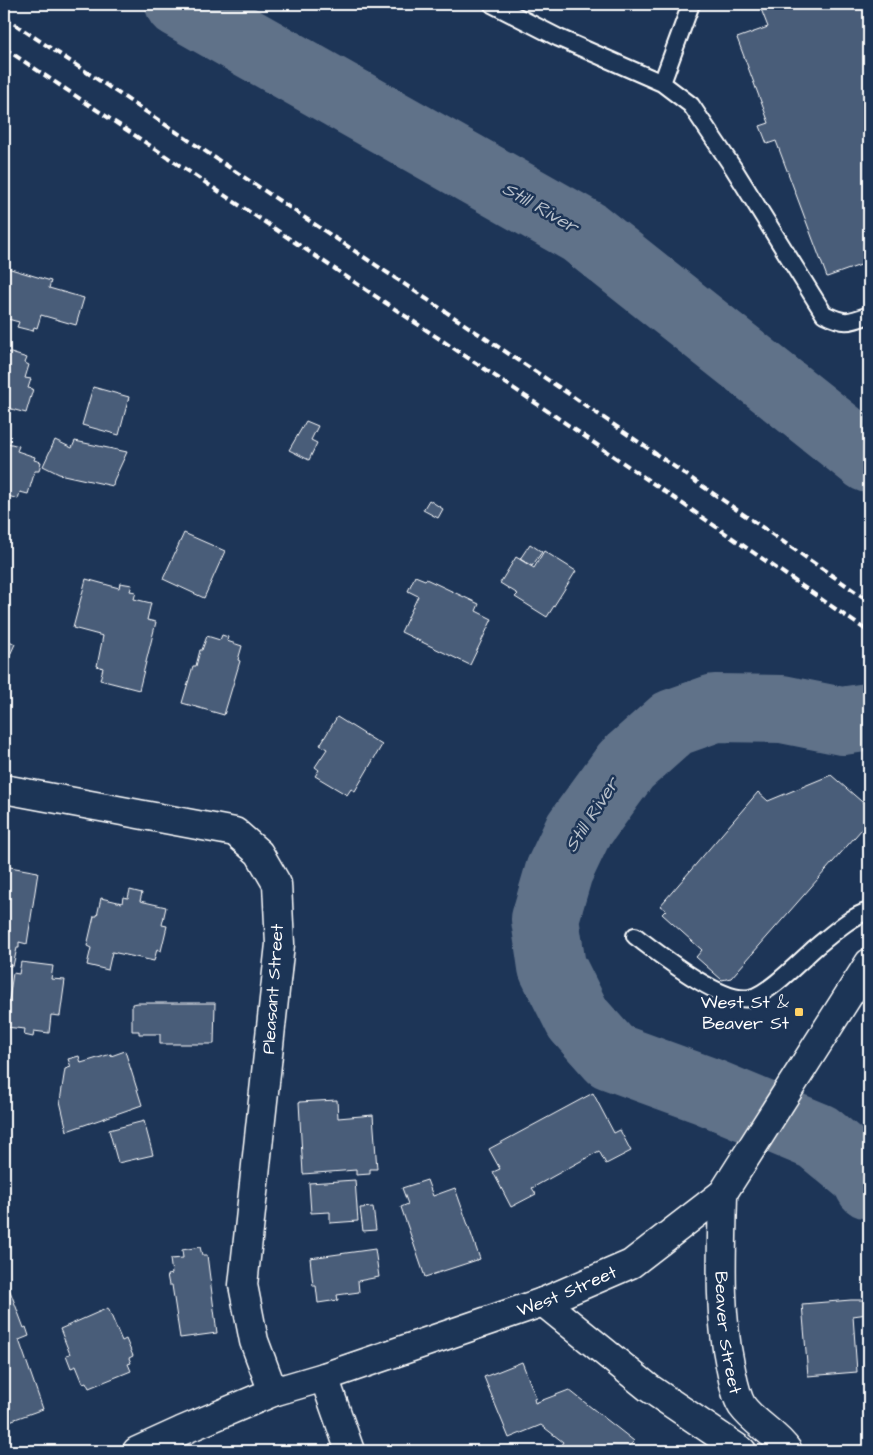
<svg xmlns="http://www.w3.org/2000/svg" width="873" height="1455" viewBox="0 0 873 1455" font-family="'Architects Daughter',sans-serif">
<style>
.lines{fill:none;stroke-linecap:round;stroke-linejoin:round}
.river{stroke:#617289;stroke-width:68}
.building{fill:#4a5d79;stroke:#fff}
.lane-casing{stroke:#fff;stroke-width:20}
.street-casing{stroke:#fff;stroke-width:31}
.secondary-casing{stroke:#fff;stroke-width:31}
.primary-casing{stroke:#fff;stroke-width:31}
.lane{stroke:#1d3557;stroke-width:16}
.street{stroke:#1d3557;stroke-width:28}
.secondary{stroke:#1d3557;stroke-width:28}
.primary{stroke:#1d3557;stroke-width:28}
.rail{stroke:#fff;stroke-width:4;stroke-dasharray:8 4;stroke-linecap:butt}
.poi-dot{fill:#ffd166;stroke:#1d3557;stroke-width:2}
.labels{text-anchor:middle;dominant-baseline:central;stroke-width:5;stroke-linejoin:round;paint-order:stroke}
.street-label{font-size:18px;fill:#fff;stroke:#1d3557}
.poi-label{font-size:18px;fill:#fff;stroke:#1d3557;text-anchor:end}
.water-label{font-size:19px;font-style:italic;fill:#b8c0ca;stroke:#1d3557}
</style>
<rect width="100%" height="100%" fill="#1d3557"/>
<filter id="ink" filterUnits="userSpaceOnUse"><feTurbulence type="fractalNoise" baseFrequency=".02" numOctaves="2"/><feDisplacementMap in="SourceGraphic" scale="10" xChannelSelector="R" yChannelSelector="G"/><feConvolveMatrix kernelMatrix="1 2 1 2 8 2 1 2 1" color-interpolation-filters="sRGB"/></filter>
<g filter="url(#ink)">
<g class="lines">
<!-- river -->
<path class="river" d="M179,4l404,228 286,227
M869,717l-27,4 -60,-12 -67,-1 -42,15 -47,42 -48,66 -19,40 -14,48 7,48 26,52 33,37 96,35 111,46 46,38 5,10"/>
</g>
<!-- building -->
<path class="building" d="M759,4h110v258l-42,15 -51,-136 -9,3 -7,-18 9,-3 -32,-85 31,-11z
M4,267l47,14 -2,7 35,10 -8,27 -35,-10 -4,13 -3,-1 -1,4 -16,-4 2,-5 -15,-4z
M8,352l19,6 -2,5 4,2 -4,13 6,1 -3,9 5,1 -7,24 -22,-6v-50l3,1z
M93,387l36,10 -10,38 -37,-10z
M306,421l12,5 -7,14 6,3 -8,17 -20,-10z
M55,440l17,8 3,-7 52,11 -13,28 -1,6 -54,-12 -16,-8z
M4,442l15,4 -2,5 18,6 -1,3 7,2 -2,9h-4l-7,23 -8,-2 -2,7 -13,-4z
M429,500l14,9 -5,9 -15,-8z
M184,533l41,18 -21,47 -41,-19z
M530,544l12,8 -10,14 -12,-7z
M544,551l32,20 -29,46 -32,-20 3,-3 -18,-11 16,-26 18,11z
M415,576l10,4 1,-1 53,25 -3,7 16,8 -22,46 -69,-33 17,-36 -10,-5z
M86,579l33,9 1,-5 12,2 -2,6 6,1 -2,7 17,4 -4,17 9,2 -17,68 -39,-10 3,-12 -6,-2 6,-30 -30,-8z
M222,635l6,2 -1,4 15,5 -4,14 2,1 -16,54 -42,-12 11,-37h3l4,-16h2l5,-14 13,4z
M4,638l11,6 -11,24z
M337,717l45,28 -27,46 -4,-2 -4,6 -32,-19 4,-6 -4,-3 12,-18 -7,-4z
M831,775l38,33v13l-138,157 -9,2 -26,-23 6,-7 -40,-36 4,-4 -6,-4 98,-114 10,9z
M4,866l34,6 -11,72 -8,-2v6h-2l-4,18 -8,-1 2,-16 -3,-1z
M130,890l12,3 -2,8 26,6 -4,18 5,1 -6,25 -4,-2 -3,12 -42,-9 -4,18 -21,-5 4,-17 -4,-2 7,-30h3l4,-18 21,5 1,-6 5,1z
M21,962l32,4 -2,13 14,1 -5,36 -9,-1 -2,18 -15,-2 -1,6 -9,-2 1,-6 -20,-2 8,-54 6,1z
M138,1003h77l-1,41h-54v-10h-21v-3h-7v-27z
M125,1051l17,54 -75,26 -7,-30 5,-32 6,-2 -3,-8 11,-3 2,7 30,-9v2z
M593,1093l21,40 6,-3 11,21 -25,13 -7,-13 -67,37 4,6 -25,13 -18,-35 7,-3 -11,-20z
M337,1100l1,18 35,-3 4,54h-7v5l-14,1v-5l-53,4 -4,-72z
M144,1121l9,34 -35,8 -9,-33z
M355,1180l3,41 -28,2v-11l-19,1 -2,-30z
M427,1180l6,16 22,-8 25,71 -55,18 -24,-70 7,-3 -6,-16z
M373,1207l3,23 -13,1 -3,-23z
M200,1247l2,8h5l10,78 -37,5 -8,-53h-3l-2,-10 5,-1 -2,-15 13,-1 -1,-8z
M375,1249l4,28 -21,4 1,11 -22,3 1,5 -20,3 -2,-17h-3l-3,-28z
M4,1275l20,53 2,-1 3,9 -10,4 24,69 -39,14z
M851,1300h15l1,14 -14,2 4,56 -49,4 -6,-72z
M108,1308l14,33 4,-2 7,17 -4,2 2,5 -3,1 3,7 -42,17 -3,-6 -3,1 -7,-17 -5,2 -5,-13 4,-1 -10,-25z
M522,1362l14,36 -2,1 1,4 34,-13 65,51 -9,10h-68l6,-9 -22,-17 -32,13 -25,-61z"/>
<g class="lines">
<!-- lane casing -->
<g class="lane-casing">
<path id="lane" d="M492,4l67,34 103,45 29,22 43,64 90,145c21,10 23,9 45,1
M662,83l29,-79
M635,936c23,17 86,68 115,62 19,-4 51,-38 66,-51 15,-12 35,-31 53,-36"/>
</g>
<!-- street casing -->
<g class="street-casing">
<path id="street" d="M4,789l231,43 24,21 18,31 3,60 -37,341 11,56 19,51
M324,1377l26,74"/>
</g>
<!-- secondary casing -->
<g class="secondary-casing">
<g id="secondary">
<path id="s1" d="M723,1193c-1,58 -5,115 7,172 3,14 5,29 12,41 13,18 34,27 46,45"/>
<path d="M543,1302l106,86 93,63"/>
</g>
</g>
<!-- primary casing -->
<g class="primary-casing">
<g id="primary">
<path id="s2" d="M137,1451l44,-20 92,-39 51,-15 219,-75 88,-38 92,-71 146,-230"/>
</g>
</g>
<!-- lane -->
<use href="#lane" class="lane"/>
<!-- street -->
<use href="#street" class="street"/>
<!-- secondary -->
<use href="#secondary" class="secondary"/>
<!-- primary -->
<use href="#primary" class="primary"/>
<!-- rail -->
<path class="rail" d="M4,17l565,377 300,207
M4,48l551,368 314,216"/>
</g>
</g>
<!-- markers -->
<rect class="poi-dot" x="794" y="1007" width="10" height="10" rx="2.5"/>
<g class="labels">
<!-- street labels -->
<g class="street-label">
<text transform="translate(273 989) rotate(-86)">Pleasant Street</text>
<text stroke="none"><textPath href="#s2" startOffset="459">West Street</textPath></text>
<text stroke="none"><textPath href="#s1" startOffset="140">Beaver Street</textPath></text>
</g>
<!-- poi labels -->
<g class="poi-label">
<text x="789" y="1002">West St &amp;<tspan x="789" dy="21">Beaver St</tspan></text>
</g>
<!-- water labels -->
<g class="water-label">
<text transform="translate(540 208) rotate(30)">Still River</text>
<text transform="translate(592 815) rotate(-57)">Still River</text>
</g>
</g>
<!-- margin -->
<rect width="873" height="1455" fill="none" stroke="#1d3557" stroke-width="20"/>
<rect x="10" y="10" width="853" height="1435" fill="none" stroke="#fff" stroke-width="2" filter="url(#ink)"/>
</svg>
